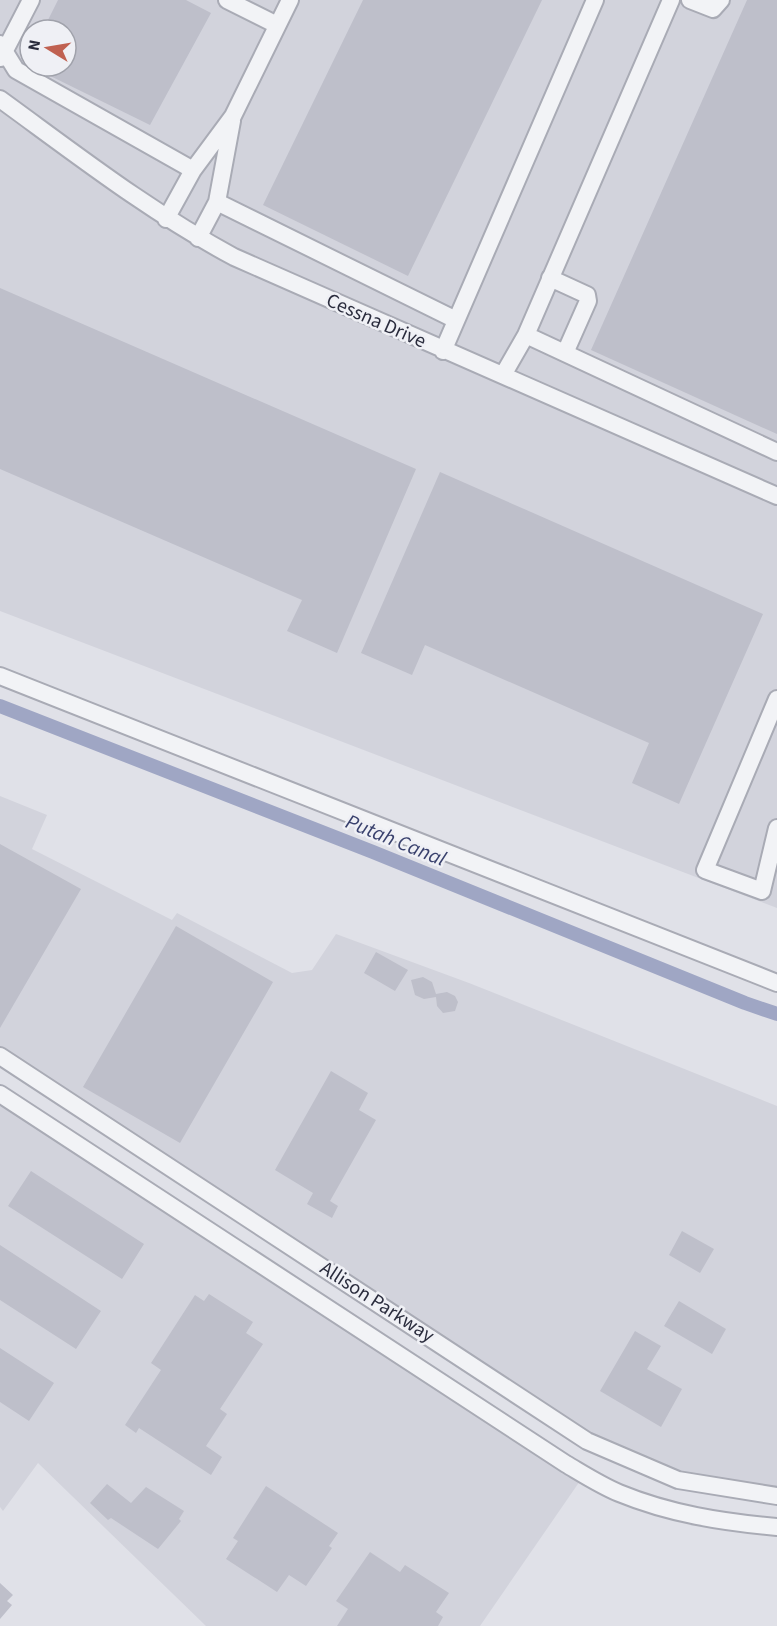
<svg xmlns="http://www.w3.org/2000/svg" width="777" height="1626" viewBox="0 0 777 1626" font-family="'Source Sans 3',sans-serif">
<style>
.built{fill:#d2d3dc;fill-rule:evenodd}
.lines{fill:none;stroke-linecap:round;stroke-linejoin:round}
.canal{stroke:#9fa6c4;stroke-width:14}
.building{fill:#bebfca}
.minor-casing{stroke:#a9abb5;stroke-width:20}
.minor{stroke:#f2f3f6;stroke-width:16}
.labels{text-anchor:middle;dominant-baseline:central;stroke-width:5;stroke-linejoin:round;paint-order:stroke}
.street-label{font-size:20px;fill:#2a2c3d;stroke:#eff0f5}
.water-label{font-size:21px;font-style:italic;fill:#39416d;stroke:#eff0f5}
</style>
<rect width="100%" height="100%" fill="#e0e1e8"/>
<!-- built -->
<path class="built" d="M0,0h777v908l-777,-297zM30,30h36v36h-36z
M0,796l47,19 -15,34 140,71 5,-7 115,60 20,-3 24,-36 133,49 308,123v381l-80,-9 -42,-14 -64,-30 -591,-386z
M0,1104l582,374 -102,148h-274l-168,-163 -35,48 -3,-4z"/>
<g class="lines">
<!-- canal -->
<path class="canal" d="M0,706l373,146 372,151 32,11"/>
</g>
<!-- building -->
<path class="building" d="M58,0h128l25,13 -61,112 -120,-59h36v-36h-23z
M363,0h179l-134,276 -145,-71z
M747,0h30v434l-186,-84z
M0,288l416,181 -79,184 -50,-22 15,-31 -302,-131z
M440,472l323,142 -84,190 -47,-21 17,-40 -224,-98 -13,30 -51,-22z
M0,844l81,45 -81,139z
M176,926l97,56 -93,161 -97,-56z
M376,952l32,18 -13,21 -31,-18z
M423,977l9,5 4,12 11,-2 8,4 3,6 -3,9 -12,2 -6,-7 -1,-9 -12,2 -9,-4 -4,-15z
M331,1071l37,22 -9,17 17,10 -46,81 8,5 -6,12 -25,-14 6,-11 -38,-23z
M31,1171l113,73 -22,35 -114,-73z
M682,1231l32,18 -14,24 -31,-18z
M0,1245l101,66 -25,38 -76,-49z
M209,1294l44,28 -7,11 17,11 -43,65 7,5 -21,32 16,11 -11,18 -72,-47 -3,5 -11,-8 36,-55 -10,-7 44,-68 9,6z
M679,1301l47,28 -14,25 -48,-28z
M635,1331l26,15 -14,23 35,20 -21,38 -61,-36z
M0,1348l54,35 -25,38 -29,-19z
M107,1484l24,19 15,-16 38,24 -5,8 2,2 -23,28 -47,-31 -3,2 -18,-17z
M266,1486l72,47 -9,13 3,2 -26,38 -17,-11 -12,17 -51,-33 12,-18 -5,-3z
M370,1552l30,20 5,-7 44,28 -13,19 7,5 -5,9h-101l11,-17 -12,-8z
M0,1583l13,12 -6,6 5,4 -12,14z"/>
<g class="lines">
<!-- minor casing -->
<g class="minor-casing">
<path id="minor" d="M227,0l50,25
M690,0l23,9 8,-9
M0,44l16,26 177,100
M1,58l30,-58
M0,99c77,56 150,113 234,158l543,239
M217,202l15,-81
M166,219l27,-49 40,-54 57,-116
M198,238l19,-36 239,118
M550,278l37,17 1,6 -23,52
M526,335l145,-335
M443,351l152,-351
M503,375l23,-40 251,117
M0,676l777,307
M777,699l-72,171 57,21 15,-63
M0,1056l587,385 91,39 99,16
M0,1094l566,370c17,10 34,21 53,29 51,21 103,29 158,34"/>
</g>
<!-- minor -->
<use href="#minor" class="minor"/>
</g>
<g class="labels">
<!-- street labels -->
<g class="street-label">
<text transform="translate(376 321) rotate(24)">Cessna Drive</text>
<text transform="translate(377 1302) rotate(33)">Allison Parkway</text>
</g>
<!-- water labels -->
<g class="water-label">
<text transform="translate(396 840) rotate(22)">Putah Canal</text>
</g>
</g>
<!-- north arrow -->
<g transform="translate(48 48) rotate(281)"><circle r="28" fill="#eff0f5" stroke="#a0a2ab" stroke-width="1.5"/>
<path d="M0-4.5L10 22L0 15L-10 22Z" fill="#c06151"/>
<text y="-9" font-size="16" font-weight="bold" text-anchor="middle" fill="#2a2c3d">N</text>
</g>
</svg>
